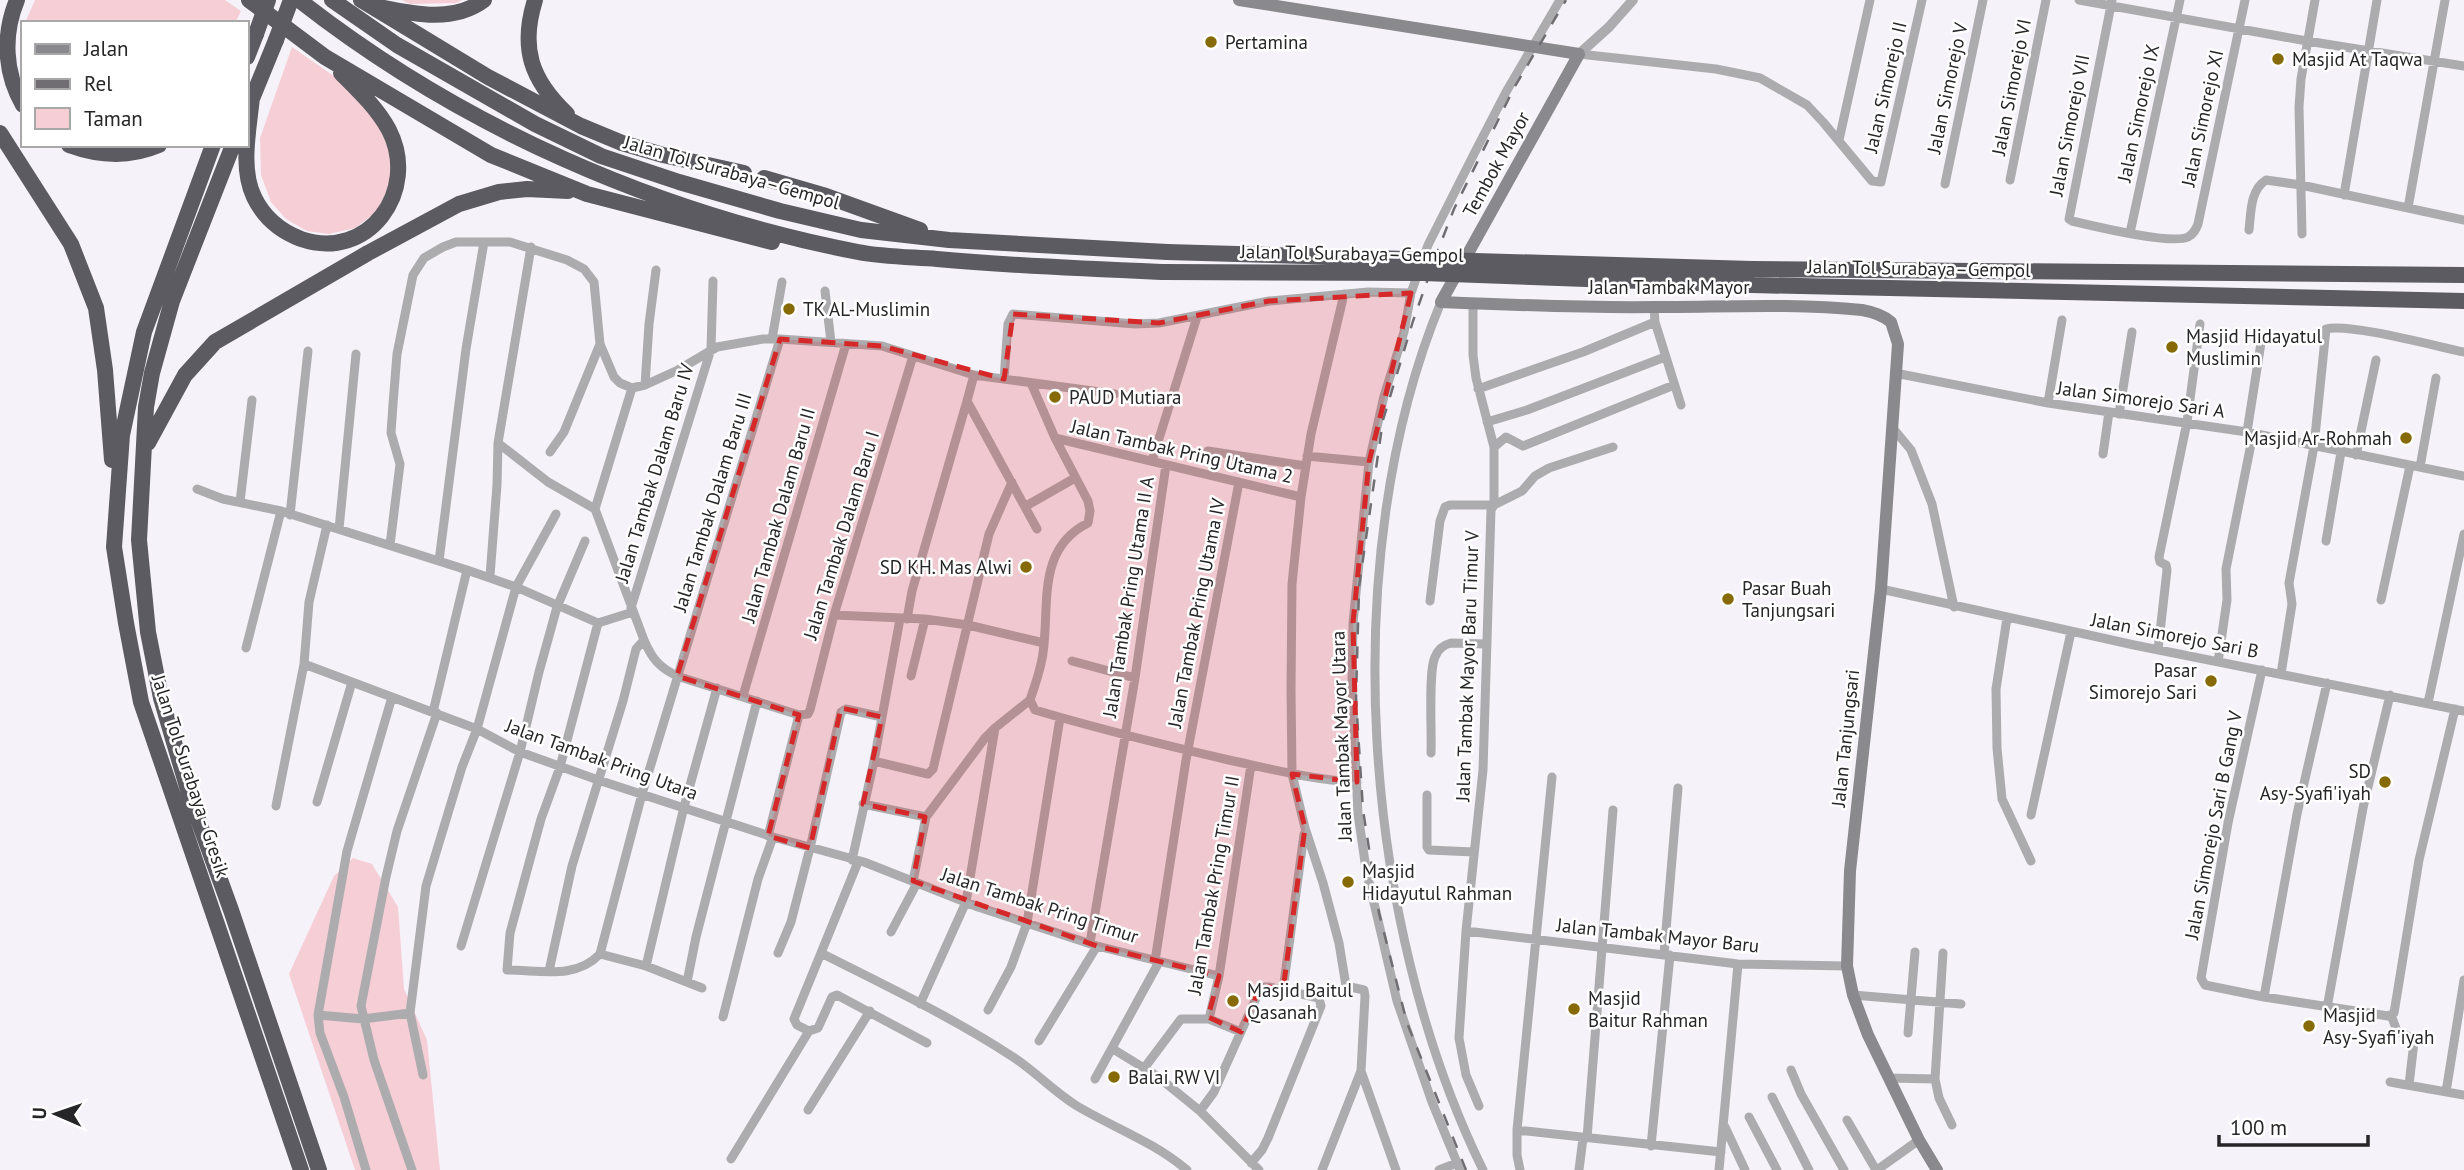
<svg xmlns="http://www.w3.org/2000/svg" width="2464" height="1170" viewBox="0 0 2464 1170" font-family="'PT Sans',sans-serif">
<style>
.green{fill:#f6ced5}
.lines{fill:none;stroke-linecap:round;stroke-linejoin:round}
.minor{stroke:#acacaf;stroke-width:9}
.tertiary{stroke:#acacaf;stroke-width:10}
.secondary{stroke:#89898e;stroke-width:12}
.motorway{stroke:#5b5b61;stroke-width:16}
.rail{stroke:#706e72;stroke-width:2.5;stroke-dasharray:12 12;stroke-linecap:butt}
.motorway-bridge{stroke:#5b5b61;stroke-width:16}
.marked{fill:#d62828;fill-opacity:0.2;stroke:#d62828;stroke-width:5;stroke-dasharray:14 9;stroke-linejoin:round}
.poi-dot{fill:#866a05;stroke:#fff;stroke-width:2.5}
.labels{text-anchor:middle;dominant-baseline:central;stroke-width:5;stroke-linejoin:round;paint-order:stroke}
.poi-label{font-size:19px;fill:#262527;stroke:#fff;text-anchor:start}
.street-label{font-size:19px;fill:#262527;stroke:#fff}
</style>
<rect width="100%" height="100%" fill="#f6f2f9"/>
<!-- green -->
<path class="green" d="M35,0h190l16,11 -6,12h-210z
M402,0h60l-6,3 -46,1z
M292,47l46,32 35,31 20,51 -3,26 -14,25 -21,16 -26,6 -22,-3 -21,-12 -15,-17 -10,-27 -1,-37z
M353,858l19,6 26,43 6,82 23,51 13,130h-85l-66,-196 45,-98z"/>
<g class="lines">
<!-- minor -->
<path class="minor" d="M2079,0l228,41 157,25
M2112,0l-43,219 3,2c21,5 99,24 116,16 6,-3 8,-8 10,-13l47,-224
M1579,54l137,15 44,9 47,27 16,17 49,59 9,1 41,-182
M1839,140l31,-140
M2010,180l36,-180
M1945,184l38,-184
M2344,195l33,-195
M2408,208l37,-208
M2249,230c2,-17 1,-40 17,-50l35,5 163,35
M2130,233l50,-233
M2302,234l-3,-127 2,-28 14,-79
M825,291l6,51
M1441,302c-106,256 -79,621 42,868
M1473,303v52l3,23 18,69v58l28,-14 13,-15 14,-8 64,-21
M1654,307l1,15 26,83
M772,339l10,-57
M600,344l14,33 6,6 12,5 13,-3 33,-15 39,-23 46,-8h17l102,7 92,29 141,19
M1895,373l153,30 199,29 217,44
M974,375l-7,26 70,128
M1004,379l4,-55 5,-10 122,10 24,-1 110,-22 99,-9 43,1
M645,385l4,-61 7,-54
M1478,389l105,-37 72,-30
M2048,403l14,-83
M2119,414l13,-82
M1487,422l40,-12 138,-53
M1892,427l19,23 21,54 22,103
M2247,432l14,-89
M1055,438l246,59
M498,443l50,39 47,27 49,131c8,19 15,27 33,36l122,39
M1494,447l12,-10 17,9 151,-61
M1208,451l98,15
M2103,454l6,-42
M2356,455l20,-95
M1307,456l62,6
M1152,461l45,-144
M2420,467l16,-89
M197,489l26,10 58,12
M240,502l12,-102
M1026,506l49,-28
M595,509l37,-121
M290,515l18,-164
M339,529l17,-175
M2326,541l15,-89
M390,545l10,-81 -9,-31 2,-29 4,-50 16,-79 11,-17 19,-11 13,-5h28
M439,561l27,-212 18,-107h26l57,18 17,9 10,13 6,62 -36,88 -14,20
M490,576l7,-91 1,-42 33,-196
M1881,589l253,56 330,66
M2381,600l29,-134
M1430,601l10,-80 5,-14 5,-2h44l-3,5 -8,260 -17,161 -7,107 7,37 13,31
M631,608l80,-259 2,-68
M633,612l-35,11 -38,144 -19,52 -31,114 -3,37c33,0 68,10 93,-16l46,12 56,22
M834,615l91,4 43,6 76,18
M2007,618l-11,71 1,59 5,51 29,62
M907,619l5,-28 55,-190
M246,648l35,-137 186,59
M2158,650l9,-80 -1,-5 -6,-3 -1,-5 28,-135 13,-98
M1072,661l63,17
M2218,662l9,-62 -1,-31 27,-135
M304,664l173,65 43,23 78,28 175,57 91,25 114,45 119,39 122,30
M2262,670l-34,153 -27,155 4,7 59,12 124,19 6,-3 25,-153 36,-151
M2281,674l11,-70 -3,-21 25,-137 12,-117c23,-6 109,17 138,23
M911,676l14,-57
M743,696l103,-352
M1030,700c5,-15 11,-31 13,-47 7,-48 -7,-104 45,-130l2,-12 -2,-10 -33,-63 -24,-55
M1030,700l5,10c64,19 129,35 194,50 42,9 84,20 128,22
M2428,703l36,-169
M433,712l34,-142 49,17 82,36
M799,715l9,-1 2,-4 24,-95 79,-259
M1431,753c1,-21 -3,-81 4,-96 3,-8 8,-12 16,-14l35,1
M874,761l54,13 5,-5 56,-235 23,-52
M1427,795v52l2,3 45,2
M317,802l35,-120
M863,804l63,13
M276,806l28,-142 5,-62 18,-77
M2031,815l40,-183
M768,836l31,-121
M852,860l22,-99 26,-142
M858,862l-37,91c65,33 131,64 192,104 23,15 41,35 64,49 37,22 77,36 110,64
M913,881l13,-64 59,-79 10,-10 35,-28
M1466,931l272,33 109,2
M891,932l26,-49
M1090,943l45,-265 31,-213
M461,946l59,-194 19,-80 18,-65 28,-66
M778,953l13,-31 19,-74 31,-136 5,-3 36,8
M821,953l-27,66 3,6 12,6 9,-3 14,-31 5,-2 90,48
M1943,953l-8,126 4,19 13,27
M600,954l42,-160 138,-455
M1664,954l14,-166
M1155,961l31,-201 53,-278
M646,966l38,-159 33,-119
M549,971l23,-105 51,-165 13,-52 8,-9
M687,982l9,-45 61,-236
M1283,990l21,-156
M1853,995l108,9
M2264,997l33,-183 30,-131
M920,1004l46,-102 29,-174
M2327,1008l36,-200 27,-113
M988,1010l23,-43 16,-44 33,-205
M318,1015l45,4 47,-6
M2391,1015l6,16 15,7 2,4 -5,43
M723,1017l35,-138 15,-42
M1209,1019l10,-43 32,-211
M1908,1033l7,-81
M1039,1041l58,-95
M1113,1049l44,27 43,35 59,59
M1145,1067l36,-48h28l32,13
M1791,1070l10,24 43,76
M1361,1071l35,99
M423,1075l-13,-62 16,-127 36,-119 15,-38 39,-142 40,-73
M1889,1078l46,1
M1095,1079l64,-117
M2390,1082l74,13
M2446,1092l18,-112
M1772,1097l37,73
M808,1110l62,-99
M1200,1111l14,-19 47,-105h8l50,11 2,8 -53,132 -6,12 -11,13
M1749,1117l28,53
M1847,1120l29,50
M1725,1127l20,43
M1517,1130l204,22
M1587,1138l26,-328
M1651,1146l19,-191
M731,1159l78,-128
M366,1170l-22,-73 -24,-64 -2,-18 29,-164 45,-154
M412,1170l-38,-110 -13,-54 25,-129 11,-46 40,-118
M1322,1170l39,-99 4,-75 -1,-6 -18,-4 -7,-43 -16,-60 -18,-55 -13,-54 -1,-85 1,-105 9,-87 10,-63 33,-140
M1439,1170l18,-7
M1460,1170l-28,-68 -35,-101 -31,-132 -8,-55 -6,-130 1,-61 16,-161 15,-66 20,-64 7,-39 17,-48 48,-95 30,-58 54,-92
M1520,1170l-3,-15v-25l35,-353
M1579,1170l4,-32
M1719,1170l19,-206
M1877,1170l42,-30"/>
<!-- tertiary -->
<path class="tertiary" d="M1579,54l30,-27 24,-27"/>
<!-- secondary -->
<path class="secondary" d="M1239,0l340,54 -138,248c71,3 142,6 213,5 69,0 139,-4 208,3 11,2 21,5 29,12l7,22 -17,245 -31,282 -3,95 6,29 15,40 51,105 18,30"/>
<!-- motorway -->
<path class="motorway" d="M17,0c-14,34 -13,72 6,105
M249,0l76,57 166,98 96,39 185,48
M299,0c162,127 358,213 559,252 26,5 53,5 79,7 76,7 152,10 227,13
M332,0l65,45 138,79 66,32 78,26 101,29 81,19 88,10 218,12
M361,0l127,77 93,49 41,17 41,12 81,18
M535,0c-15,48 -4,80 32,114
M379,7c34,7 75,16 105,-7
M247,57l9,-23
M252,97c-3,32 -12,71 2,100 10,21 26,34 47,42 67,23 119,-48 88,-109 -12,-22 -30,-39 -48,-57
M249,106l27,-66
M0,133l71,111 25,64 9,62 7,90
M69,145c30,11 60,13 90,0
M213,145l-69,187 -22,103 -8,112 12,76 15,79 160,468
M233,145l-61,156 -20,72 -6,34 -7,133 9,92 13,66 30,102 40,110 88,260
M764,178l62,18 94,34
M1752,269l712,6
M1752,285l712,16
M148,443l37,-68 30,-33 153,-89 91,-49 40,-12 28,-3 41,2"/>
<!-- rail -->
<path class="rail" d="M1466,1170l-59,-147 -28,-110 -16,-103 -7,-111 3,-112 24,-167 30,-99 27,-76 14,-36 60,-121 52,-88"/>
<!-- motorway-bridge -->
<path class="motorway-bridge" d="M256,34l12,-34
M276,40l15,-40
M1167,252l585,17
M1164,272l259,1 329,12"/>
</g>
<!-- marked area -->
<path class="marked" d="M1411,293l-42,169 -16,161 4,159 -65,-8 13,54 -22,162 -22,-5 -20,47 -33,-15 11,-41 -122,-30 -184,-65 12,-64 -62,-13 19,-87 -41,-9 -31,140 -42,-12 31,-121 -122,-39 103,-337 102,7 122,33 9,-65 146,9 110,-22z"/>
<!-- markers -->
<g class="poi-dot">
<circle cx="1211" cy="42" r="7"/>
<circle cx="2278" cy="59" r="7"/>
<circle cx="789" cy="309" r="7"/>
<circle cx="2172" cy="347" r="7"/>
<circle cx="1055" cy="397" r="7"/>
<circle cx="2406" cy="438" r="7"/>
<circle cx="1026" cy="567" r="7"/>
<circle cx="1728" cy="599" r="7"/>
<circle cx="2211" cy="681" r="7"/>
<circle cx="2385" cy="782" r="7"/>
<circle cx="1348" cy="882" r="7"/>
<circle cx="1233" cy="1001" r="7"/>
<circle cx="1574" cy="1009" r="7"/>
<circle cx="2309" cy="1026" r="7"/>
<circle cx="1114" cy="1077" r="7"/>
</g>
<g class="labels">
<!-- poi labels -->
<g class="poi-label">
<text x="1225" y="42">Pertamina</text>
<text x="2292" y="59">Masjid At Taqwa</text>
<text x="803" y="309">TK AL-Muslimin</text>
<text x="2186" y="336">Masjid Hidayatul<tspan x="2186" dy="22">Muslimin</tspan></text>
<text x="1069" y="397">PAUD Mutiara</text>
<text x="2392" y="438" text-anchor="end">Masjid Ar-Rohmah</text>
<text x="1012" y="567" text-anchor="end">SD KH. Mas Alwi</text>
<text x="1742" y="588">Pasar Buah<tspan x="1742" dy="22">Tanjungsari</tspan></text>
<text x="2197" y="670" text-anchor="end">Pasar<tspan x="2197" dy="22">Simorejo Sari</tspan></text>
<text x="2371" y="771" text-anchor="end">SD<tspan x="2371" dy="22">Asy-Syafi'iyah</tspan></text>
<text x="1362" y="871">Masjid<tspan x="1362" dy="22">Hidayutul Rahman</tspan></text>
<text x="1247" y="990">Masjid Baitul<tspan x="1247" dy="22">Qasanah</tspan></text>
<text x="1588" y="998">Masjid<tspan x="1588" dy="22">Baitur Rahman</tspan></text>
<text x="2323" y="1015">Masjid<tspan x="2323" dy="22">Asy-Syafi'iyah</tspan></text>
<text x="1128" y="1077">Balai RW VI</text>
</g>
<!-- street labels -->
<g class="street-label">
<text transform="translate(1885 87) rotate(-77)">Jalan Simorejo II</text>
<text transform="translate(2011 87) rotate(-79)">Jalan Simorejo VI</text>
<text transform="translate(1947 88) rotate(-78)">Jalan Simorejo V</text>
<text transform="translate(2138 113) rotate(-78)">Jalan Simorejo IX</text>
<text transform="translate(2202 118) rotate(-78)">Jalan Simorejo XI</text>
<text transform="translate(2069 125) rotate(-79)">Jalan Simorejo VII</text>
<text transform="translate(1496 164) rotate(-61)">Tembok Mayor</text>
<text transform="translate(732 172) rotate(16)">Jalan Tol Surabaya–Gempol</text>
<text transform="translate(1352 253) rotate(1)">Jalan Tol Surabaya–Gempol</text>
<text transform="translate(1919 268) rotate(1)">Jalan Tol Surabaya–Gempol</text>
<text x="1669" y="287">Jalan Tambak Mayor</text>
<text transform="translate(2141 399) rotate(8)">Jalan Simorejo Sari A</text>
<text transform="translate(1182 451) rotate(13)">Jalan Tambak Pring Utama 2</text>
<text transform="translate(654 473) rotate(-73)">Jalan Tambak Dalam Baru IV</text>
<text transform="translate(712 502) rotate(-73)">Jalan Tambak Dalam Baru III</text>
<text transform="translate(778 515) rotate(-74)">Jalan Tambak Dalam Baru II</text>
<text transform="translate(841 535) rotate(-73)">Jalan Tambak Dalam Baru I</text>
<text transform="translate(1128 597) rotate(-81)">Jalan Tambak Pring Utama II A</text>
<text transform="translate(1196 613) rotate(-79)">Jalan Tambak Pring Utama IV</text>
<text transform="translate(2175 635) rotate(11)">Jalan Simorejo Sari B</text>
<text transform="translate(1467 666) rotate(-88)">Jalan Tambak Mayor Baru Timur V</text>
<text transform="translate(1341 736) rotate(-92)">Jalan Tambak Mayor Utara</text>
<text transform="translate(1845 738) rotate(-84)">Jalan Tanjungsari</text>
<text transform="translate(602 759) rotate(20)">Jalan Tambak Pring Utara</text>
<text transform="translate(191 776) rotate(72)">Jalan Tol Surabaya - Gresik</text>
<text transform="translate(2213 825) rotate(-79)">Jalan Simorejo Sari B Gang V</text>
<text transform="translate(1213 885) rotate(-80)">Jalan Tambak Pring Timur II</text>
<text transform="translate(1040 905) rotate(18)">Jalan Tambak Pring Timur</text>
<text transform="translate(1658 935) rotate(6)">Jalan Tambak Mayor Baru</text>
</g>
</g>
<!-- legend -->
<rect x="21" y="21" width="228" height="126" fill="#ffffff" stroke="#a8a8a9" stroke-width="2"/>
<rect x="35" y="44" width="35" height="10" fill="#89898e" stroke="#a8a8a9" stroke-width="2"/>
<text x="84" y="56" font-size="21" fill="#262527">Jalan</text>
<rect x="35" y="79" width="35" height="10" fill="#706e72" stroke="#a8a8a9" stroke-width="2"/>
<text x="84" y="91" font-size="21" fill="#262527">Rel</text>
<rect x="35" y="108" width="35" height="21" fill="#f6ced5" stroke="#a8a8a9" stroke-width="2"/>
<text x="84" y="126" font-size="21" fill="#262527">Taman</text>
<!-- north arrow -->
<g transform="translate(56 1114) rotate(272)" stroke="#ffffff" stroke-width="5" paint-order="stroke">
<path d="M0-5L12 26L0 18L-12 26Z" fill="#262527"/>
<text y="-10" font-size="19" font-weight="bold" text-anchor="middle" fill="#262527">U</text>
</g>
<!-- scale -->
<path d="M2219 1135v10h149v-10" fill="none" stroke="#262527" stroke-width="3.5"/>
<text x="2230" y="1135" font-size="21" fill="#262527" stroke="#ffffff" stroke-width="5" paint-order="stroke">100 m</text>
</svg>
